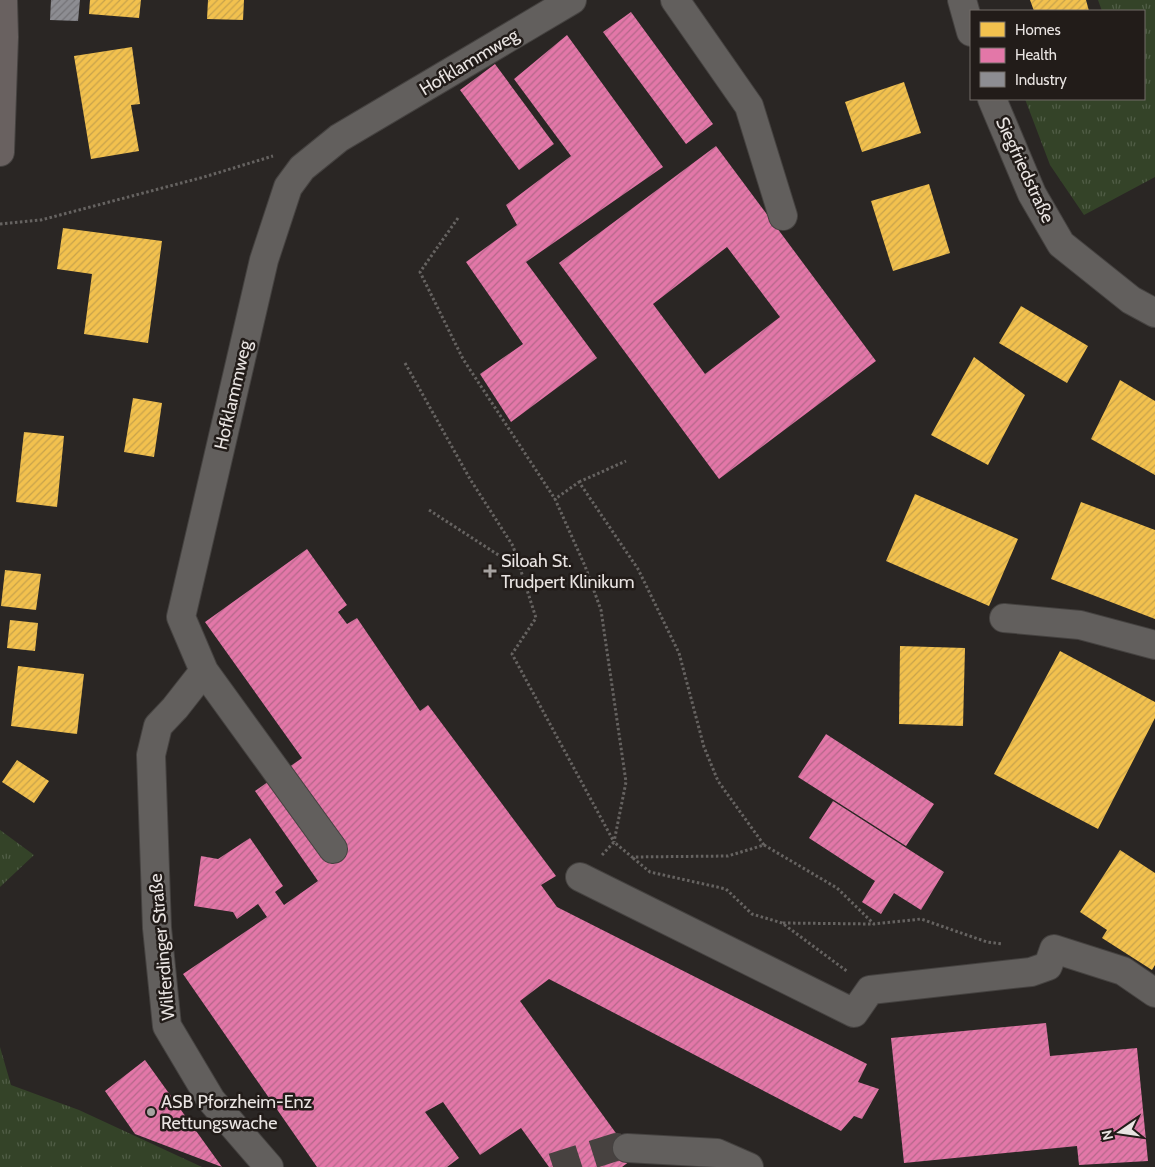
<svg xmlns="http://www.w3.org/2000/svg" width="1155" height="1167" viewBox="0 0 1155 1167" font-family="Cabin,sans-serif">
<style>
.grass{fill:url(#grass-tufts)}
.homes{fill:url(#homes-hatch)}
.health{fill:url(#health-hatch);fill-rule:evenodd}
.industry{fill:url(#industry-hatch)}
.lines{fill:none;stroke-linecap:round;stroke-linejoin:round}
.minor-tunnel{stroke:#474240;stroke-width:28;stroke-dasharray:28 14;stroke-linecap:butt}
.minor-casing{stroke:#454240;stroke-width:30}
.major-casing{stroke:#454240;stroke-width:30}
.path{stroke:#666361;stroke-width:3;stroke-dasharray:2.5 2.5;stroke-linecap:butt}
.minor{stroke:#625f5d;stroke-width:28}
.major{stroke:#696160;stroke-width:28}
.poi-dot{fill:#a6a2a0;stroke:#221c19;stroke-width:2}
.labels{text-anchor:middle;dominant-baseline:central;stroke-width:5;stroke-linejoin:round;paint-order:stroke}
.street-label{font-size:18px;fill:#e9e4e2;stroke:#221c19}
.poi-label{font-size:18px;fill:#e9e4e2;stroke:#221c19;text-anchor:start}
</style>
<defs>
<pattern id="grass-tufts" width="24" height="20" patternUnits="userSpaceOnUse" patternTransform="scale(1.25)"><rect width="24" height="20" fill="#344328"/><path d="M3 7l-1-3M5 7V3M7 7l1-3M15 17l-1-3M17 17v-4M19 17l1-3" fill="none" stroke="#515e47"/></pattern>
<pattern id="homes-hatch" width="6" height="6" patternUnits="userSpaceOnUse" patternTransform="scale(1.25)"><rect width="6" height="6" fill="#f2c14e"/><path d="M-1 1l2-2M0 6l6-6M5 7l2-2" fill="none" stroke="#c7a24c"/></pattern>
<pattern id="health-hatch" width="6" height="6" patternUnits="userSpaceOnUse" patternTransform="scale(1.25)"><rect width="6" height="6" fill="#e377a8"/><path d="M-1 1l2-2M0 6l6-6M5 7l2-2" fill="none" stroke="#b4688a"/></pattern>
<pattern id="industry-hatch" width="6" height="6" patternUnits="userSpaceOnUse" patternTransform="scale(1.25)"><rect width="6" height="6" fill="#8d8d92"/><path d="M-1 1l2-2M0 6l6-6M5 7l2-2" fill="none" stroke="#747377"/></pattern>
</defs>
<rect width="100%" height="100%" fill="#2a2624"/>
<!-- grass -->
<path class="grass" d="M1098,0h57v177l-71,38 -34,-50 -25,-66h119v-88h-42z
M0,830l34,25 -34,32z
M0,1047l11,38 68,25 123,57h-202z"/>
<!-- homes -->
<path class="homes" d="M90,0h51l-2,18 -50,-4z
M208,0h36l-1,20 -36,-1z
M1030,0h56l3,11h-55z
M132,47l8,57 -9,1 8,46 -48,8 -17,-103z
M904,82l17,51 -59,19 -17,-50z
M929,184l21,69 -57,18 -22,-70z
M63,228l99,13 -14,102 -64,-9 8,-60 -35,-5z
M1021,306l67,40 -21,37 -68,-40z
M974,357l51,38 -37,70 -57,-30z
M1120,380l35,21v74l-64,-36z
M133,398l29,5 -8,54 -30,-5z
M24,432l40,4 -7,71 -41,-5z
M915,494l103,45 -29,67 -103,-45z
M1081,502l74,28v89l-104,-40z
M5,570l36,4 -5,36 -35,-4z
M10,620l28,3 -3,28 -28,-3z
M900,646l65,2 -2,78 -64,-2z
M1060,651l95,51v16l-57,111 -104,-55z
M18,666l66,8 -7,60 -66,-8z
M17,760l32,21 -15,22 -32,-21z
M1120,850l35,23v92l-3,5 -50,-32 5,-8 -27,-18z"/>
<!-- health -->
<path class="health" d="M631,12l82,112 -27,20 -83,-112z
M567,35l96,132 -137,95 71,96 -86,64 -31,-48 43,-30 -57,-82 51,-37 -11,-20 65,-49 -57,-77z
M495,64l59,80 -35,26 -59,-80z
M716,146l160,215 -157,118 -160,-216zM727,247l53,70 -75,57 -52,-70z
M307,549l40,56 -9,7 9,12 10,-6 63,93 8,-6 128,171 -15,9 16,22 310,157 -9,18 21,7 -17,30 -8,-3 -13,15 -292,-152 -29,22 114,157 -12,9h-73l-28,-39 -41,27 -37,-53 -18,10 34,46 -12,9h-130l-134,-193 84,-57 -9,-13 -21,15 -4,-7 -39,-6 7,-50 17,3 32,-21 33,48 -8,6 9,13 34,-24 -63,-90 47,-33 -97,-136z
M826,734l108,70 -28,42 -108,-69z
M833,801l111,71 -23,38 -27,-17 -13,21 -19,-12 13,-21 -66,-43z
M1046,1023l4,33 87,-8 11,113 -69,4 -2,-19 -173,17 -13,-125z
M145,1060l77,107 -87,-33 -30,-43z"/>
<!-- industry -->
<path class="industry" d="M51,0h29l-2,21 -28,-1z"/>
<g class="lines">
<!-- minor-tunnel -->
<path class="minor-tunnel" d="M553,1167l63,-20 11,1"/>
<!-- minor casing -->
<g class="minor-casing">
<path id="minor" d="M675,0l74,106 34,110
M962,0l9,32
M992,99l40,95 29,50 70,56 24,13
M1004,618l76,7 75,20
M204,671l-23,-54 83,-357 24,-73 14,-19 37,-30 233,-138
M580,877l274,136 16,-23 161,-18 17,-6 6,-17 69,22 32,22
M627,1148l90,5 32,14
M269,1167l-58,-67 -44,-74 -10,-98 -6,-173 7,-29 17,-18 29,-37 129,178"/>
</g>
<!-- major casing -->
<g class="major-casing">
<path id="major" d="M0,152l4,-115 -1,-37"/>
</g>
<!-- path -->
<path class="path" d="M458,218l-38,54 43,87 92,140
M0,224l41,-4 163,-43 69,-21
M405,363l65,116 43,67 23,72 -24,36 102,188
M579,482l47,-21
M429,510l91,59
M764,845l73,43 37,36 47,-5 66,23 16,2
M602,855l12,-13 18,15 96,-1 36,-11 -46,-64 -14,-34 -25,-94 -41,-84 -59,-87 -24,17 30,67 16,44 25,172 -12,60
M633,858l17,14 76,17 26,25 30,9 66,49
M783,923l91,1"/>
<!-- minor -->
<use href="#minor" class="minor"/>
<!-- major -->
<use href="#major" class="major"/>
</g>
<!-- markers -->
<g class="poi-dot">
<path d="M487.5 563.5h5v5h5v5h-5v5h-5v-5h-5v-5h5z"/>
<circle cx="151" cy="1112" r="5"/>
</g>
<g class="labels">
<!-- street labels -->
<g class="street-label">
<text transform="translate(469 62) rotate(-31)">Hofklammweg</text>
<text transform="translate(1025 170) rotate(65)">Siegfriedstraße</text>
<text transform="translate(233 395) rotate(-77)">Hofklammweg</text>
<text transform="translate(162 947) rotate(-95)">Wilferdinger Straße</text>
</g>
<!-- poi labels -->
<g class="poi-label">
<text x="501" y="561">Siloah St.<tspan x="501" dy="21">Trudpert Klinikum</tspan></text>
<text x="161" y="1102">ASB Pforzheim-Enz<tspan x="161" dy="21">Rettungswache</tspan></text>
</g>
</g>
<!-- legend -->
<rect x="970" y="10" width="175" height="90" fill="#221c19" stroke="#726c69"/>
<rect x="980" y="22" width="25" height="15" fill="#f2c14e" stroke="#726c69"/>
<text x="1015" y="35" font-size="15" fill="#e9e4e2">Homes</text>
<rect x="980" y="48" width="25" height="15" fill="#e377a8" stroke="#726c69"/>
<text x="1015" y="60" font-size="15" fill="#e9e4e2">Health</text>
<rect x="980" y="72" width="25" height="15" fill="#8d8d92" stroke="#726c69"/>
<text x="1015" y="85" font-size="15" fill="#e9e4e2">Industry</text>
<!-- north arrow -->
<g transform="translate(1120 1132) rotate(257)" stroke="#221c19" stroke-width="4" paint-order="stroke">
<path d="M0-4L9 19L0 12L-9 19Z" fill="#e9e4e2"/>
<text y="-8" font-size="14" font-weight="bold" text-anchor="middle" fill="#e9e4e2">N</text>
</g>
</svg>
